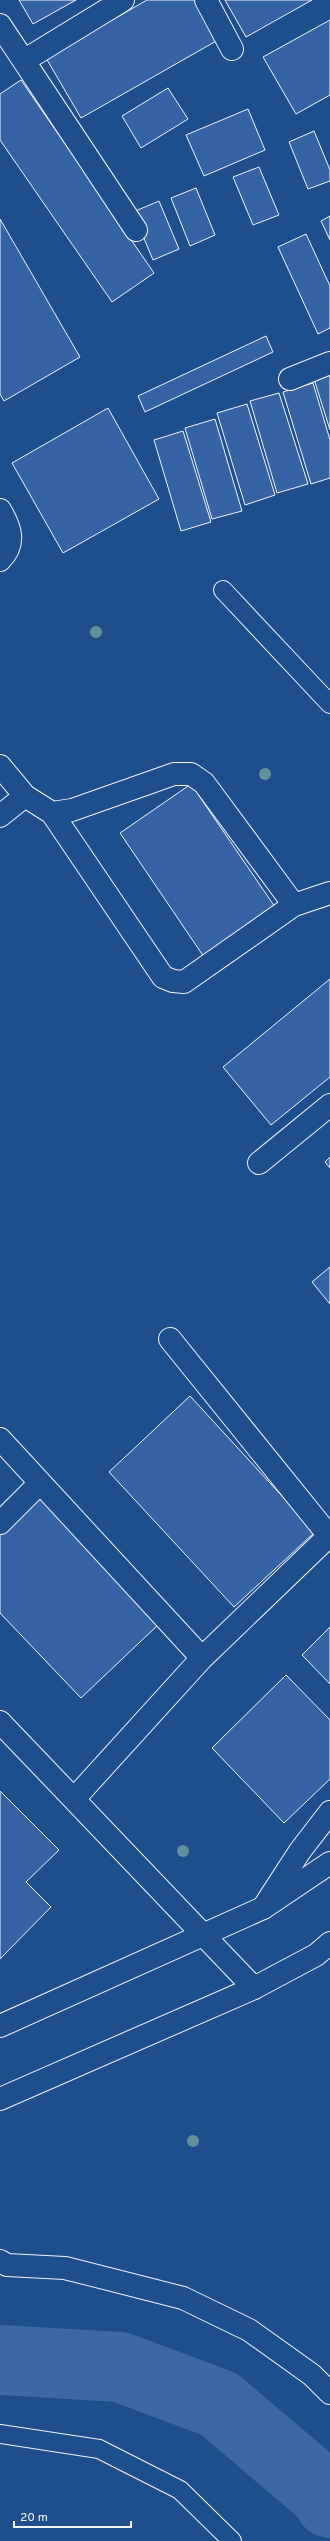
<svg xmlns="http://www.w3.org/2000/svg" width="330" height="2541" viewBox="0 0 330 2541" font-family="Overpass,sans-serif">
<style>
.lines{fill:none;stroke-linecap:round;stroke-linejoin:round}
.river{stroke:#3b69a3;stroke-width:70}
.building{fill:#3563a3;stroke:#f2f6ff}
.lane-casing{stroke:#f2f6ff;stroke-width:20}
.street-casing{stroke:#f2f6ff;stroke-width:24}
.secondary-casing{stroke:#f2f6ff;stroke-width:24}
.lane{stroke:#1f4e8c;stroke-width:18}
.street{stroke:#1f4e8c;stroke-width:22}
.secondary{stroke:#1f4e8c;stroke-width:22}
.tree{fill:#61919a}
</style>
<rect width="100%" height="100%" fill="#1f4e8c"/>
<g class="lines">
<!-- river -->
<path class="river" d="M0,2360l120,7 99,37 107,91 4,8"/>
</g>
<!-- building -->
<path class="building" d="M19,0h57l-43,24z
M147,0h48l23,40 -137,78 -35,-60z
M225,0h87l-66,37z
M330,20v75l-34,19 -33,-57z
M21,80l133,193 -42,29 -112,-162v-46z
M168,88l20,31 -47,29 -19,-32z
M248,109l17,41 -61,26 -18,-41z
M314,131l16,39v11l-22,8 -19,-47z
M259,167l20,48 -26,10 -20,-48z
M196,188l19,47 -25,11 -19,-48z
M159,201l20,48 -26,11 -20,-48z
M330,216v24l-9,-19z
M0,219l80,138 -76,44 -4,-7z
M306,234l24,52v42l-12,6 -40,-87z
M266,336l7,16 -128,60 -7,-16z
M330,374v56l-16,-51z
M313,383l17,57v38l-19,6 -28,-92z
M279,393l29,91 -31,9 -27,-92z
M247,404l28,91 -30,10 -28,-92z
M108,408l51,91 -96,54 -51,-90z
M215,419l27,92 -30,8 -27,-91z
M183,431l28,91 -30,9 -27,-91z
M191,784l84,123 -71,50 -84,-124z
M330,979v98l-59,48 -48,-58z
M330,1157v11l-5,-6z
M330,1267v37l-18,-22z
M190,1396l125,136 -81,75 -125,-135z
M39,1496l121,127 -79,75 -81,-85v-80z
M330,1627v57l-28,-29z
M286,1675l44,45v59l-46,44 -72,-75z
M0,1791l59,59 -33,32 25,25 -51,52z"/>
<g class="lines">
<!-- lane casing -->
<g class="lane-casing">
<path id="lane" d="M223,590l107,114
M0,2434l99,15 81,41 52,51"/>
</g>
<!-- street casing -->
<g class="street-casing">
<path id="street" d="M206,0l26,49
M0,25l136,205
M25,60l98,-60
M290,379l40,-16
M0,510c11,18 16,34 0,50
M0,766l25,30 27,17 20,-3 102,-36h17l13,9 90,122 36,-12
M52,813l111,164 10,4 11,1 110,-77
M0,816l25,-20
M259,1163l71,-58
M170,1339l160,198
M0,1439l202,219
M0,1523l40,-40
M0,1722l254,266
M74,1799l128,-141 127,-122
M263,1908l37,-57 30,-39
M0,2261l7,4 58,3 118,30 66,32 63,45 18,18"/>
</g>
<!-- secondary casing -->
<g class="secondary-casing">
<path id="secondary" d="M0,2026l263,-118 67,-45
M0,2099l254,-111 62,-33 14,-12"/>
</g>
<!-- lane -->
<use href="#lane" class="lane"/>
<!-- street -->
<use href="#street" class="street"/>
<!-- secondary -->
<use href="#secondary" class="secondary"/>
</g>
<!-- trees -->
<g class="tree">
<circle cx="96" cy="632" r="6"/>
<circle cx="265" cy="774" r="6"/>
<circle cx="183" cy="1851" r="6"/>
<circle cx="193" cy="2141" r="6"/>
</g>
<!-- scale -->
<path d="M14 2521v6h117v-6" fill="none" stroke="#f2f6ff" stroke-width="2"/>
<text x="20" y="2521" font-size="12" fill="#f2f6ff" stroke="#1f4e8c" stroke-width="3" paint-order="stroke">20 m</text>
</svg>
